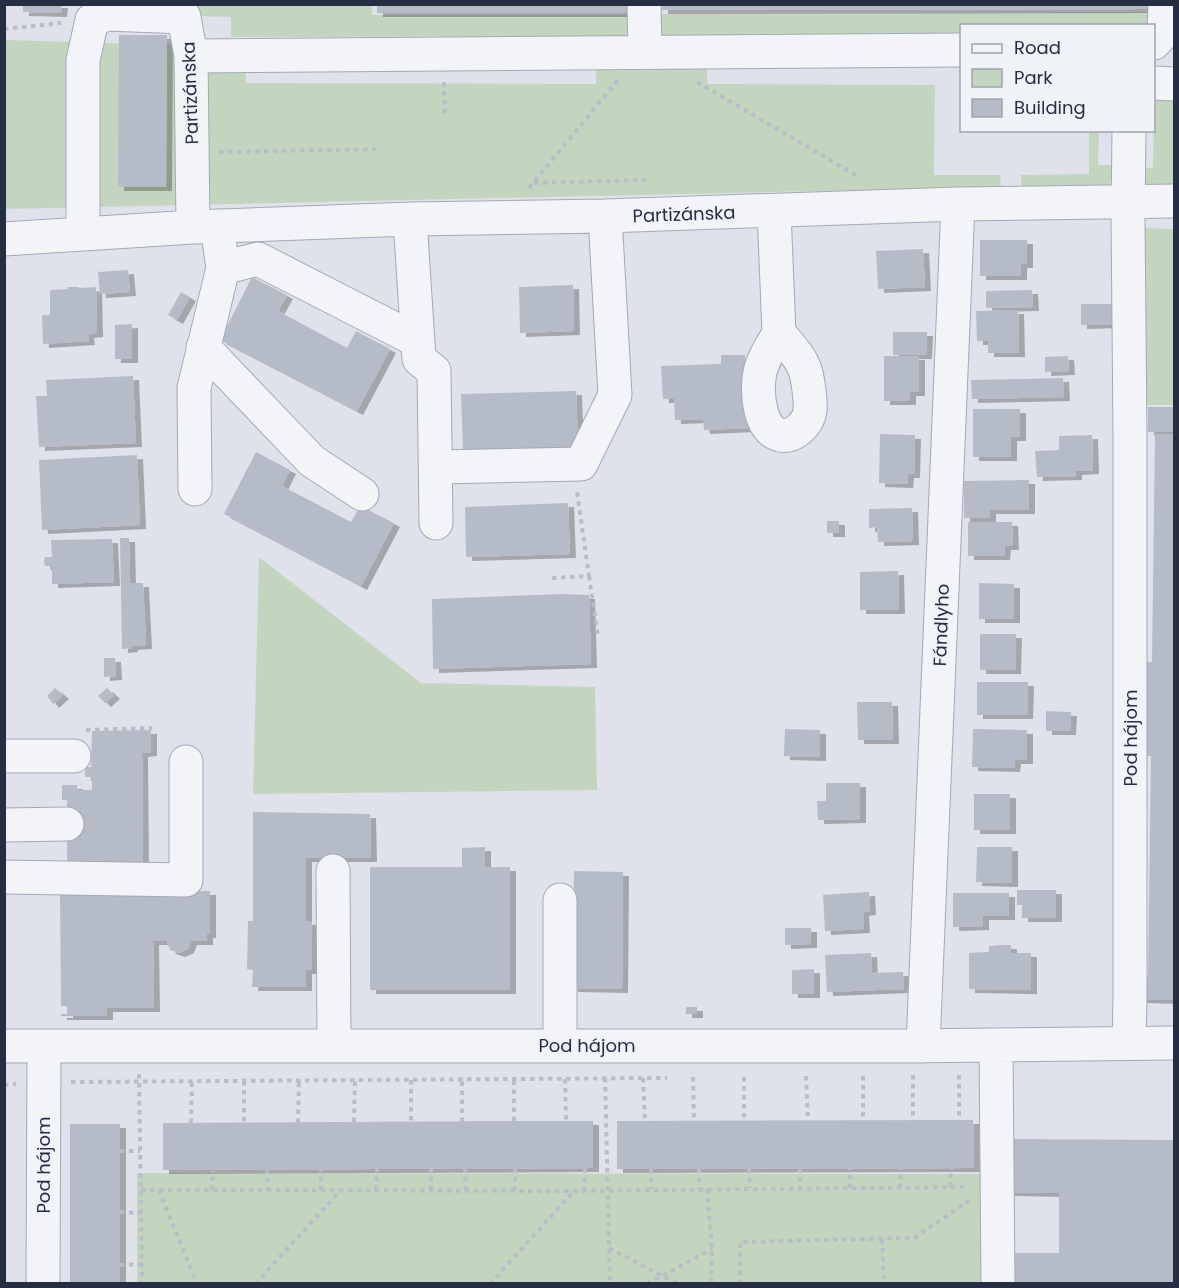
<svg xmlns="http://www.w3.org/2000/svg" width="1179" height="1288" viewBox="0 0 1179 1288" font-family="Poppins,sans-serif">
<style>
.green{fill:#c3d5bf}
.building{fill:#b6bbc8;filter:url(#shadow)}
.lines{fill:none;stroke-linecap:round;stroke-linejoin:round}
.minor-casing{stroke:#a4a8b5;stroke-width:35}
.path{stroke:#b9bdc5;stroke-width:4;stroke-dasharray:4.5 4.5;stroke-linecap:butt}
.minor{stroke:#f2f4f8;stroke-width:33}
.labels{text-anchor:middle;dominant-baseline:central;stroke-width:4.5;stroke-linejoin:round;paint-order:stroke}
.street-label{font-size:18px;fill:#262e43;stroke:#eff2f7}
</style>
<defs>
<filter id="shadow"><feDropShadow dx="6" dy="4" stdDeviation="0" flood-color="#0004"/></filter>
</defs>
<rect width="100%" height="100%" fill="#dfe2ea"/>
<!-- green -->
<path class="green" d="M191,5h181v10h259l11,21 -411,1v-20l-40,-1z
M1151,12l1,13 -190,1 -1,9 -314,2 9,-23z
M5,40l240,7 1,36 350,1v-18l111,-2v20l228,1 -1,90h66l1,12 -996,22z
M1154,94h17l3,10v85l-34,-4 -5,-18 18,1z
M1089,131h10l-1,34h13l3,3 -3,13 -6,7 -83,4 -1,-17 68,-1z
M1142,228l32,1v176h-30z
M259,557l162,126 174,4 2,103 -344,4z
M137,1173l855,1v109l-855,1z"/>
<!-- building -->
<path class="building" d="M23,4h39l-1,9 -38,-1z
M377,4h253v9h-253z
M662,4h489v5l-489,1z
M119,35h48l-1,152h-48z
M980,240h47v24h-6v12h-41z
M923,249l2,38 -47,2 -2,-38z
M128,270l2,22 -30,2 -2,-22z
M252,277l35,18 -9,16 69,37 9,-17 34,18 -33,62 -137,-71z
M573,285l1,46 -54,2 -1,-46z
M67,287h12v1l17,-1 1,46 -9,1 1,7 -46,3 -1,-29h8v-25l18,-1z
M1032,290l1,17 -47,1v-17z
M181,292l9,5 -13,23 -9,-5z
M1081,304h31v20l-31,1z
M1018,310l1,43h-31v-12h-11l-1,-30z
M132,324v35h-17v-34z
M893,332h34l-1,23h-33z
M721,355h24l4,73 -45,2 -1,-11 -28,1 -1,-21h-11l-2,-33 60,-2z
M884,356h35v36h-9v9h-26z
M1068,356l1,15 -24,1v-15z
M133,376l3,67 -97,4 -3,-51h11l-1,-16z
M1063,378l1,19 -92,2 -1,-19z
M576,391l2,55 -115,4 -2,-56z
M1148,407h26v25h-26z
M973,409h47v28h-9v20h-38z
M880,434l35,1 -1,39h-6l-1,10 -28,-1z
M1155,434h19v566l-33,-1v-22h7l3,-221h-6l-2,-72h4v-22h5z
M1092,435l1,35 -17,1v5l-39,1 -2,-26 24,-1v-14z
M256,452l34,18 -8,16 69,36 9,-16 34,17 -33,63 -137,-72z
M137,455l3,70 -98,5 -3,-70z
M1029,480v30h-39v8h-26v-37z
M568,503l2,51 -104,3 -1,-50z
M912,508l1,33 -35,1 -1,-15 -8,1v-19z
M827,521h12v12h-12z
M968,522h44l1,24h-8l-1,10h-36z
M120,538h9l1,45h13l3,62 -14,1v2l-10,1z
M112,539l2,43 -62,2v-18h-7l-1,-5 1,-4h7l-1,-17z
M898,571l1,39h-39v-38z
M979,583l35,1v35h-35z
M562,594l27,1 2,69 -158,5 -1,-70z
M980,634h36l-1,36h-35z
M104,658h11l1,18 -12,1z
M977,682h51l-1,33h-50z
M55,688l8,7 -10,9 -6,-8z
M107,688l7,7 -9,8 -7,-7z
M857,702h35l1,38h-35z
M1046,711l25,1 -1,19h-24z
M785,729l35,1v27l-36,-1z
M973,729l54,1v30h-12l-1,8 -42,-1z
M151,730v22l-9,1 1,113 -76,1v-67h-5v-15h15v5h15v-13h-7v-5l1,-5h5l1,-36z
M826,783h34v36l-42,1 -1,-19h9z
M974,794h36v36h-36z
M253,812l117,2 1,44h-65v63h6v49h-6v17h-54l1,-17 -6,-1 1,-48h5z
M485,847v20h25v123h-140v-123h92v-19z
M977,847h35v36l-36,-1z
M574,871l49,1 -1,117 -50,-1z
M1017,890h39v28h-34v-13h-5z
M210,891v43h-3v7h-16l-3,8 -9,4 -9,-3 -3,-9h-14l1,67h-47v8h-46v-2h6v-8h-6l-1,-113z
M869,892l1,19 -7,1 1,17 -39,2 -2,-36z
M953,893h56v23h-26v10l-30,1z
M785,928h26v16l-26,1z
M1000,945h11v8h20v37l-62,-1v-36l20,-1v-6z
M871,953l1,20 31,-1 1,17 -77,3 -2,-37z
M814,969v25h-22v-24z
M686,1007h11v7h-11z
M973,1120l1,48 -357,1v-48z
M514,1121h79v47l-430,2v-47z
M70,1124h50v160h-50z
M1009,1139l165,1v144h-164v-31h49v-60l-50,-1z"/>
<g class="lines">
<!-- minor casing -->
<g class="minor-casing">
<path id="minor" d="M644,4l1,48
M1154,43l10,-11 1,-28
M191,56l771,-6
M1154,83l20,1
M774,211l5,122
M410,219l9,140 15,12 2,152
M83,234v-174l9,-40 15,-6 77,3 7,39 2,171
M4,239l189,-12 217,-8 195,-3 353,-12 216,-3
M223,268l35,-9 160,82
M779,333c10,12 21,23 26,37 3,8 6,33 5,41 -2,13 -16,27 -30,24 -20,-5 -23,-39 -21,-56 1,-16 12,-32 20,-46z
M203,347l109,114 50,33
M436,467l145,-3 34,-69 -10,-179
M195,489l-1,-101 29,-120 -6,-42
M4,756h70
M4,825l63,-1
M333,871l1,175
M4,877l182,3v-118
M1129,1043l1,-43v-567l-2,-216 1,-87
M560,1045v-145
M996,1045l2,239
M4,1046h897l273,-3
M923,1046l35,-842
M43,1284l1,-237"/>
</g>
<!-- path -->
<path class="path" d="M4,29l57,-6
M444,82l1,35
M697,82l162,95
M219,152l162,-3
M534,183l112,-3
M529,188l89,-108
M589,576l9,61
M552,578l37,-2 -12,-84
M86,730l66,-2
M139,1074l3,210
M913,1075v45
M959,1075v45
M806,1076l2,45
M863,1076v44
M693,1077l1,44
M744,1077v44
M605,1078l5,206
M643,1078l2,43
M565,1079l1,42
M411,1080v42
M244,1081v42
M71,1082l596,-4
M4,1085l12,-1
M514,1121v-42
M354,1122l1,-42
M462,1122v-43
M191,1123l1,-42
M298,1123l1,-43
M120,1151h20
M465,1168l1,23
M515,1168v23
M800,1168v20
M267,1169l1,21
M651,1169v20
M699,1169v20
M749,1169l1,19
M950,1187l1,-19
M850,1188v-20
M900,1188l1,-20
M707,1189l5,60 -1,35
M141,1190l433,1 394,-4
M159,1190l38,94
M212,1190l1,-19
M321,1190v-21
M376,1190l1,-21
M431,1190v-21
M584,1191l1,-23
M120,1212l21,1
M882,1239l2,45
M609,1248l69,36
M120,1265l22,-1
M255,1284l86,-94
M490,1284l84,-93
M647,1284l65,-35
M740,1284v-42l174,-4 56,-38"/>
<!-- minor -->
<use href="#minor" class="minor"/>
</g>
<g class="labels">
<!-- street labels -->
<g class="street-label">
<text transform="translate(190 93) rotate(-92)">Partizánska</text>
<text transform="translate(684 214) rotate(-2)">Partizánska</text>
<text transform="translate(941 625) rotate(-88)">Fándlyho</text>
<text transform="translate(1130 738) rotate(-90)">Pod hájom</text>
<text x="587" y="1045">Pod hájom</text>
<text transform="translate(43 1165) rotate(-90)">Pod hájom</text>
</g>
</g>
<!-- border -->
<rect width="1179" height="1288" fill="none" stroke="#262e43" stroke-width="12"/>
<!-- legend -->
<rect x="960" y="24" width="195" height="108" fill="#eff2f7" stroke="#9fa4af" stroke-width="1.5"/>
<rect x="972" y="44" width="30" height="9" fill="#f2f4f8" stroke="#9fa4af" stroke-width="1.5"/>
<text x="1014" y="54" font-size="18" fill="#262e43">Road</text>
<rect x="972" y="69" width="30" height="18" fill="#c3d5bf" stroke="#9fa4af" stroke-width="1.5"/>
<text x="1014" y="84" font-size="18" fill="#262e43">Park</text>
<rect x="972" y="99" width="30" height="18" fill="#b6bbc8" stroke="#9fa4af" stroke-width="1.5"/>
<text x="1014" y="114" font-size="18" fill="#262e43">Building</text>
</svg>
